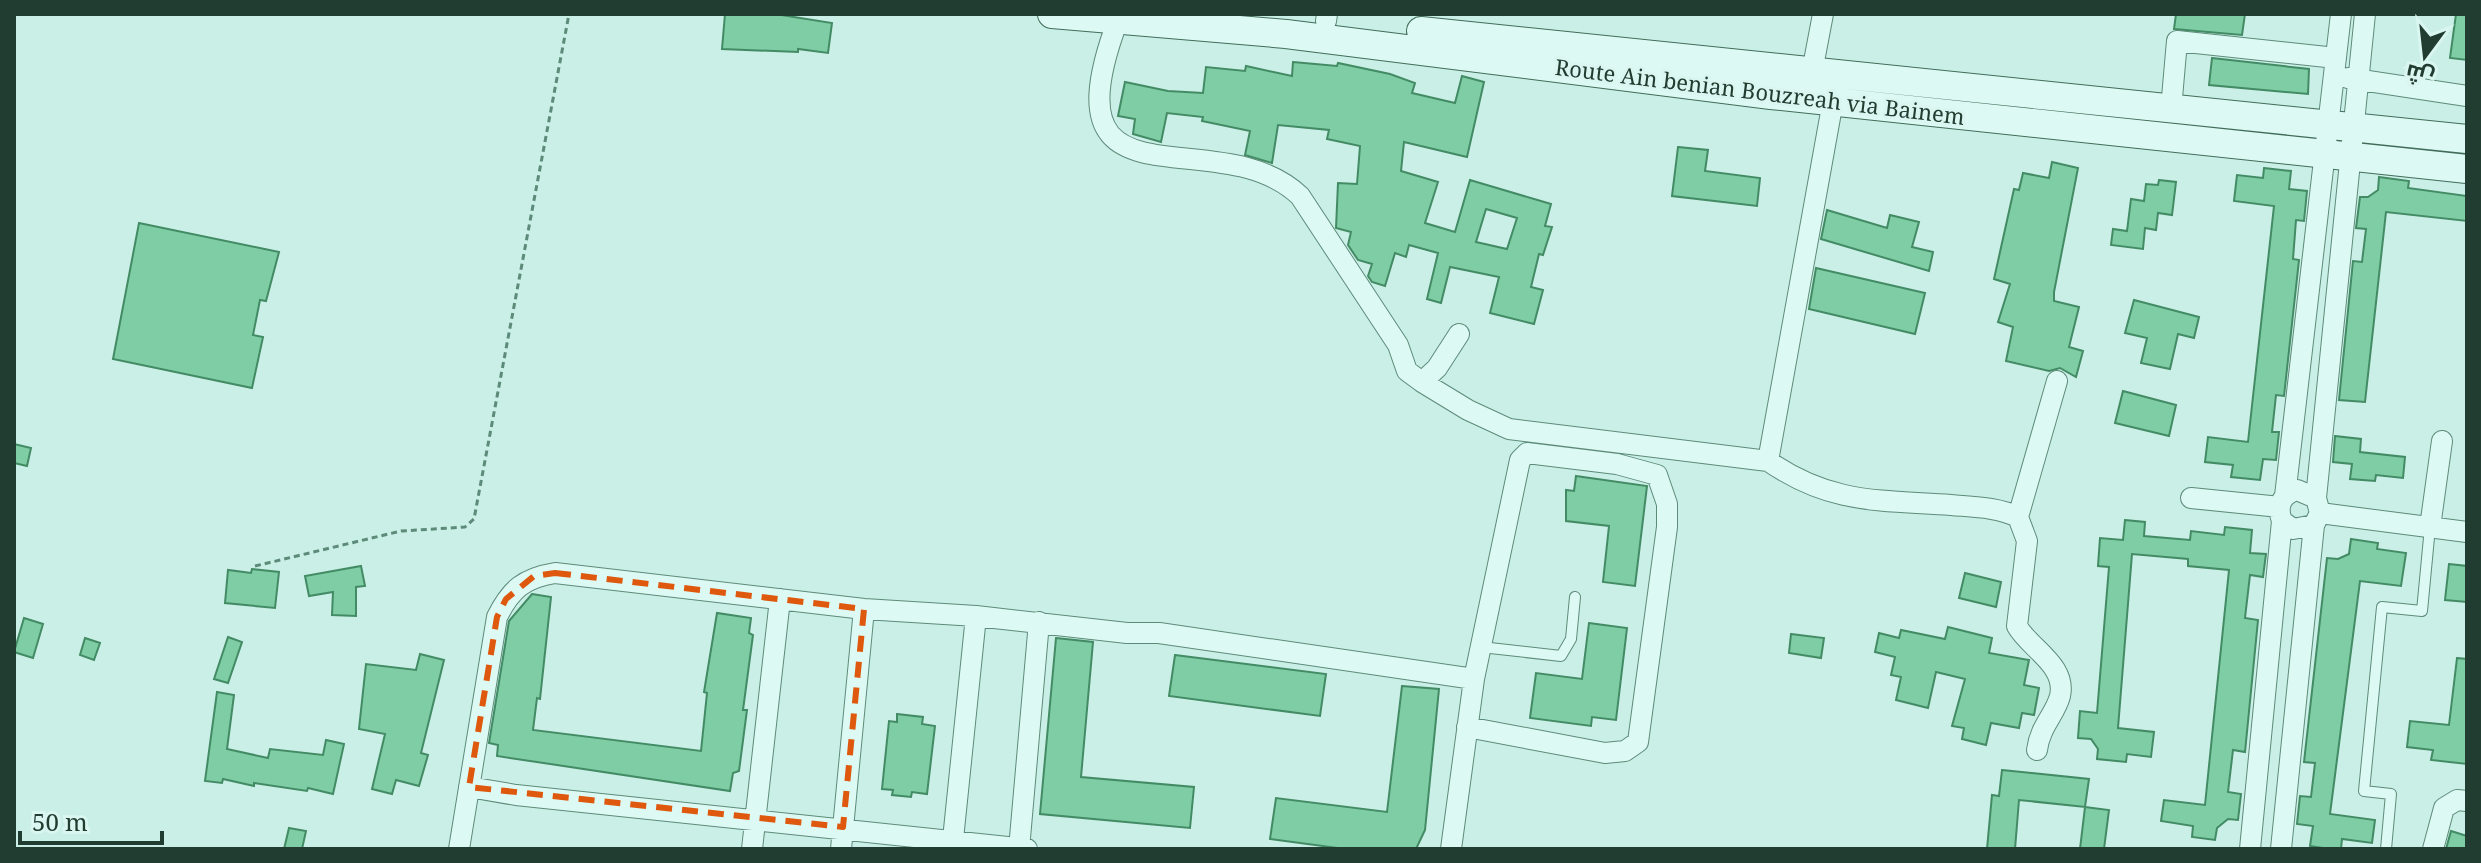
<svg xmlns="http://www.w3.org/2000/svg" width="2481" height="863" viewBox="0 0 2481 863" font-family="'Noto Serif',Cairo,serif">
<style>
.building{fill:#7fcda5;stroke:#438b65;stroke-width:2;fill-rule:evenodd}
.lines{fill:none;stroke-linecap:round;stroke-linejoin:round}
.service-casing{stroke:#5d8b79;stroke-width:12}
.minor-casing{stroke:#5d8b79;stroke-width:22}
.secondary-casing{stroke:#406d5a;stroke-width:30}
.path{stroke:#5d8b79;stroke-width:3;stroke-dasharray:6 4;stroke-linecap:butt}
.service{stroke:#ddf9f3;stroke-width:10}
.minor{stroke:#ddf9f3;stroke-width:20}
.secondary{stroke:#ddf9f3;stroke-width:28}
.marked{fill:none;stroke:#de580e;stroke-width:6;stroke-dasharray:16 10;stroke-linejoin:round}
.labels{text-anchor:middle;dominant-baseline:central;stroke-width:6;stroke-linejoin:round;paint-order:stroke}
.street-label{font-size:22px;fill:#213c30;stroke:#d9f6f0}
</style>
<rect width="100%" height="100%" fill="#c9efe6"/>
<!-- building -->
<path class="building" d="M725,14h50l57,9 -4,30 -30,-4v3l-76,-3z
M2176,14h69l-3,21 -68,-6z
M2456,14h11v46l-17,-2z
M2212,58l97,11 -1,25 -99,-9z
M1293,62l44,4 1,-3 52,11 25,9 -3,10 43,10 7,-27 22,6 -17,75 -63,-15 -3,29 37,11 -13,41 30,9 15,-52 81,24 -6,22 7,1 -9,28 -4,-1 -8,33 12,3 -9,34 -44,-11 9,-36 -49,-10 -9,36 -14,-4 11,-46 -29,-8 -3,12 -11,-4 -10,33 -13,-4 -4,-6 4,-12 -14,-4 -10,-15 3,-13 -15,-4 2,-45 19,1 3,-38 -33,-7 2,-9 -51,-5 -6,38 -27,-8 5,-24 -48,-10 1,-4 -36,-4 -6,29 -28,-8 2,-15 -17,-3 7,-34 43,9 35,2 3,-26 39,4 1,-5 46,10zM1486,209l31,9 -10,31 -31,-7z
M1678,147l30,3 -3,21 55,7 -3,28 -85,-10z
M2052,162l26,6 -24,124v9l25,6 -10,40 14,4 -7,26 -16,-9 -11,3 -43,-10 7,-34 -15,-5 12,-38 -16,-5 20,-90 5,1 4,-17 26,5z
M2264,168l27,3 -2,18 18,2 -3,30 -8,-1 -3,39 6,1 -15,136 -8,-1 -4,37h7l-3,28 -13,-1 -3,21 -29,-3 2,-12 -28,-3 3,-25 40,5 26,-236 -40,-5 3,-26 26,3z
M2379,177l30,4 -1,7 59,8v25l-81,-9 -21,190 -26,-2 14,-139 9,1 4,-33 -10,-1 4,-31h8l10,-7z
M2159,180l17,2 -4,33 -14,-2 -2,17 -11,-2 -2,21 -32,-4 2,-16 14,2 4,-32 13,2 2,-17 12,1z
M1827,210l60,18 3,-13 29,7 -7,25 21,5 -4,19 -108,-32z
M139,223l140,29 -13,49 -6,-1 -7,35 10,2 -11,51 -139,-29z
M1816,268l109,25 -10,41 -106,-25z
M2134,300l65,17 -5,21 -16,-4 -8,35 -29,-6 6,-25 -22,-5z
M2123,391l53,14 -7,31 -54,-13z
M2335,436l26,3 -1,13 45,5 -2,21 -27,-3 -1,6 -25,-2 2,-15 -19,-2z
M14,444l17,4 -4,18 -13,-3z
M1576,476l71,10 -12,100 -32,-4 6,-56 -43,-5v-31l8,1z
M2125,520l20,2 -1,14 46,4 1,-9 33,4 1,-8 27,3 -2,23 16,1 -3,23 -13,-2 -5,43 13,2 -13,132 -12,-2 -5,42 13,2 -3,26 -10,-1 -11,9 -2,12 -23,-3 1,-11 -32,-5 3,-21 41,5 24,-235 -41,-4v-7l-56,-5 -14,174 36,4 -3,25 -24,-3 -1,8 -29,-3 1,-10 -7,-10 -13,-1 2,-27 17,2 12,-146 -11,-1 2,-28 23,2z
M2351,539l27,4 -1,6 29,4 -5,33 -41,-5 -30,233 45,6 -3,23 -30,-4 -1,10h-12l-19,-3 3,-20 -16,-2 3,-28 11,1 4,-34 -11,-1 23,-204 11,1 11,-5z
M2449,564l18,2v36l-22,-2z
M361,566l4,20 -9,1v29l-24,-1 1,-23 -24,4 -4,-20z
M252,569l27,3 -4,36 -50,-5 3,-33 23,3z
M1965,573l36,9 -5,25 -37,-9z
M532,594l19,3 -11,102 -3,-1 -4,32 168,21 6,-58 -3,-1 13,-79 34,5 -2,15 4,2 -10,75h4l-8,61 -6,2 -3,18 -233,-35 1,-11 -9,-2 20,-122z
M24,618l19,6 -10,34 -19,-6z
M1589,623l38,5 -11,92 -24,-3 -1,9 -61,-8 6,-45 46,6z
M1948,627l44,11 -3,15 40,7 -5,25 15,3 -5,27 -12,-2 -3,15 -28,-5 -5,22 -24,-6 2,-11 -12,-2 13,-47 -29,-7 -8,36 -32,-8 5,-23 -10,-2 4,-18 -20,-5 4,-19 20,5 2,-8 44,9z
M1791,634l33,4 -3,20 -32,-5z
M228,637l14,5 -14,41 -14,-4z
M85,638l15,5 -6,17 -14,-5z
M1056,638l37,4 -12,135 113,10 -4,41 -150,-14z
M420,654l24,6 -23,93 7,2 -9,31 -23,-6 -4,14 -20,-5 13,-55 -26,-5 7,-65 50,6z
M1175,655l151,19 -6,42 -151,-20z
M2457,658l10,1v105l-36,-4 2,-10 -26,-3 3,-26 39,4z
M1402,686l37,3 -14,141 -9,19h-71l-75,-10 6,-41 111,14z
M217,692l17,3 -7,54 41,9 2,-9 53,6 3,-15 18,4 -11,50 -25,-6 -1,3 -53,-8v3l-31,-7 -1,4 -17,-2z
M897,714l26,3 -1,7 13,2 -8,68 -15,-2 -1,5 -19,-2 1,-5 -11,-1 7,-68 8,1z
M2002,770l87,9 -4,28 -66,-7 -4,49h-28l5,-54 7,1z
M2085,807l24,3 -5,39h-24z
M289,828l17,3 -4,18h-18z
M2451,831l16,5v13h-21z"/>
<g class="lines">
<!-- service casing -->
<g class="service-casing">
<path id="service" d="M1481,647l80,9 10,-17 4,-42
M2386,849l5,-55 -27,-3 18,-184 40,4 8,-84"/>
</g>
<!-- minor casing -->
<g class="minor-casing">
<path id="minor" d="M1118,20c-76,201 99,97 182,176l98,149 9,26 15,11 15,-14 22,-34
M1326,21l1,-7
M1812,72l11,-58
M2348,78l119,18
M1833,101l-65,360c63,43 109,39 183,44 23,2 46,2 67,12l9,24 -10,85c12,22 50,39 43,70 -5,19 -20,30 -23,54
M2171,109l6,-68 159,17
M1422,382l46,28 41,19 259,32
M2285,496l56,-482
M2191,498l89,9
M2316,498l49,-484
M2320,513l147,19
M2018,517l39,-136
M2430,527l12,-86
M469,787l47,8 511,54
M459,849l38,-232c14,-28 27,-39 58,-44l309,36 112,7
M752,849l28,-250
M841,849l23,-240
M952,849l24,-233 151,17h32l315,46
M1019,849l20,-227
M1451,849l23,-170 46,-219 7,-7 90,11 40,11 10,29v23l-29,215 -13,9 -20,2 -138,-26
M2250,849l32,-328c-6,-15 0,-27 15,-31l19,8 4,15 -6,12 -21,4 -11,-8
M2281,849l33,-324
M2433,849l11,-41 13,-8 10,1"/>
</g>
<!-- secondary casing -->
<g class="secondary-casing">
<path id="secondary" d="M1052,14l234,20 485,61 696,74
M1421,31l1046,108"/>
</g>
<!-- path -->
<path class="path" d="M255,566l146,-35 64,-4 9,-8 95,-505"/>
<!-- service -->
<use href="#service" class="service"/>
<!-- minor -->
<use href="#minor" class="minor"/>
<!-- secondary -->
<use href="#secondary" class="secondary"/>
</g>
<!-- marked area -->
<path class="marked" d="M555,573l309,36 -21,218 -374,-40 28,-170 9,-18 28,-23z"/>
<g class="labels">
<!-- street labels -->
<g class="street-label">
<text transform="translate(1760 91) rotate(7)">Route Ain benian Bouzreah via Bainem</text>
</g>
</g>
<!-- border -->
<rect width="2481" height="863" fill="none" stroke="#213c30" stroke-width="32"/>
<!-- north arrow -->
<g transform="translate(2425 56) rotate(195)" stroke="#d9f6f0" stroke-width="6" paint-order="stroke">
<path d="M0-6L14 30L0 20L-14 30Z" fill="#213c30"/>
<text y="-12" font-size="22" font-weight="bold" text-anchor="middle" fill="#213c30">ش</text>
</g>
<!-- scale -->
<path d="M20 831v12h142v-12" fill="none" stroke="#213c30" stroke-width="4"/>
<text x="32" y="831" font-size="24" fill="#213c30" stroke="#d9f6f0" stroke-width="6" paint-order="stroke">50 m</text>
</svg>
